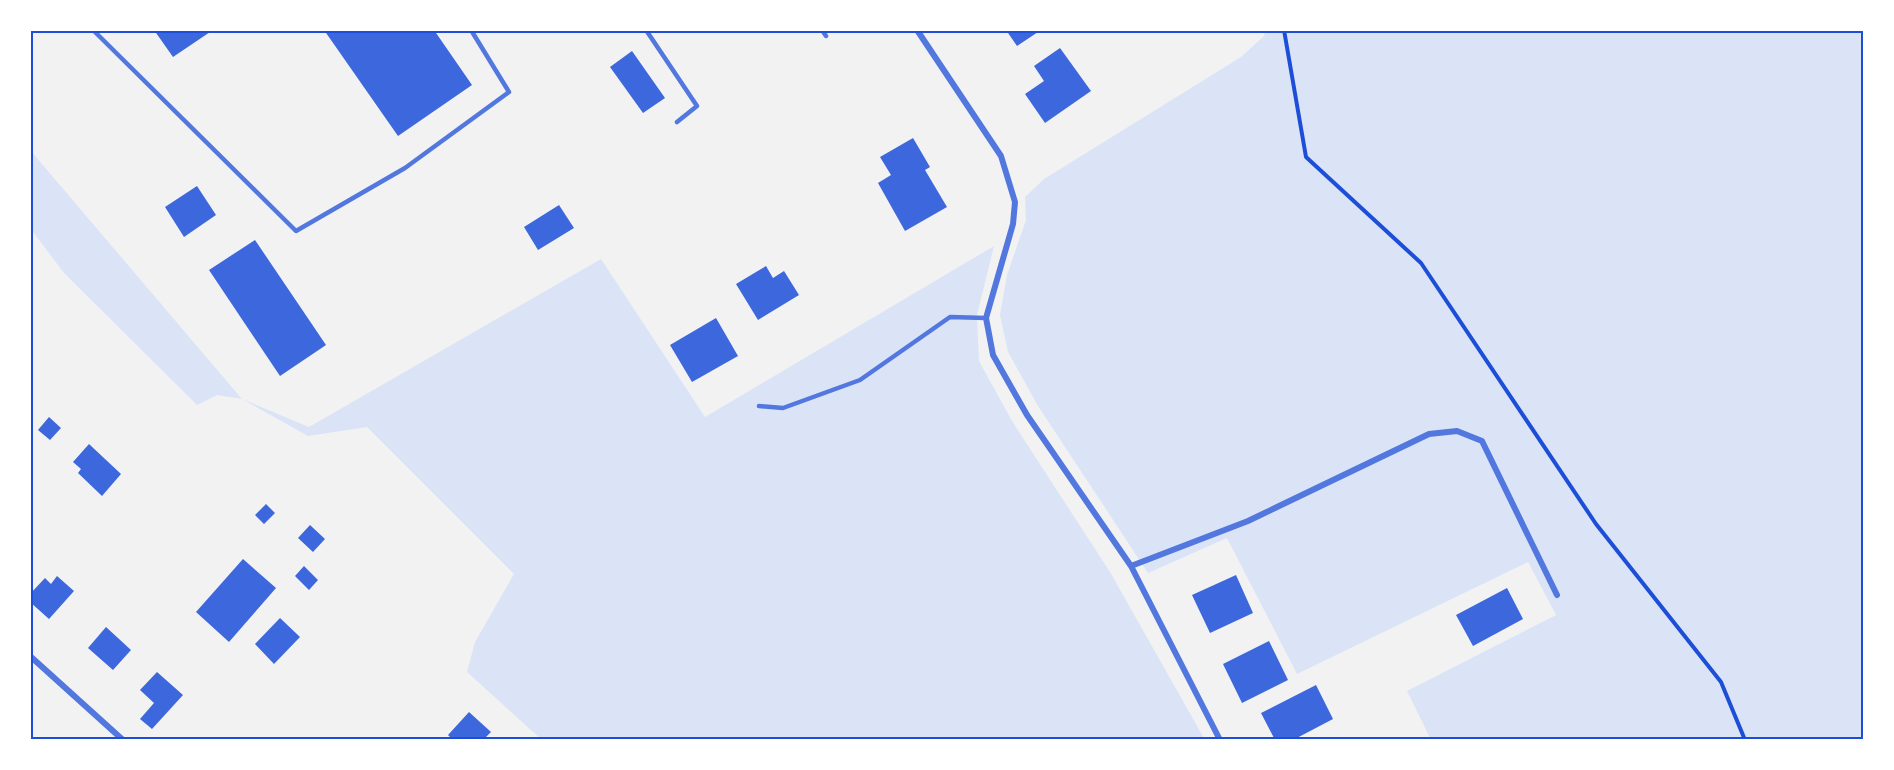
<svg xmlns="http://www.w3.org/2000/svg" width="1894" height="770" viewBox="0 0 1894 770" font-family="Overpass,sans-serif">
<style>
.green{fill:#dbe4f7}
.building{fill:#3d67dc}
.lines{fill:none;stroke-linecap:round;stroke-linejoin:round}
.path{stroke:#1d4ed8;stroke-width:4}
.service{stroke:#5277de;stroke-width:4.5}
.minor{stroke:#5277de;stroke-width:6}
.neatline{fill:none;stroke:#1d4ed8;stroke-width:2}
</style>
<rect width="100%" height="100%" fill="#f2f2f2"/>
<!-- green -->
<path class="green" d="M1265,30h599v710h-433l-24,-49 149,-76 -28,-53 -231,112 -70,-136 -79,35 -110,-167 -30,-54 -8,-37 7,-40 19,-55 -1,-23 19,-18 197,-122 23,-21z
M30,150l212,249 67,28 292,-168 104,158 289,-171 -17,69 2,46 33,60 98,151 95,168h-663l-75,-68 8,-30 39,-68 -147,-147 -59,9 -66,-37 -25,-4 -20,10 -133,-132 -34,-45z"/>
<!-- building -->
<path class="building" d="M154,30h59l-40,27z
M324,30h110l38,55 -74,51z
M1006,30h35l-24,16z
M1060,48l31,43 -46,32 -20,-29 19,-13 -10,-15z
M632,51l33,47 -22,15 -33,-46z
M913,138l17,29 -5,3 22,37 -42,24 -27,-48 13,-8 -11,-18z
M197,186l19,29 -32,22 -19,-30z
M559,205l15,23 -36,22 -14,-23z
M255,240l71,105 -46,31 -71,-106z
M766,266l7,12 11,-7 15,24 -41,25 -22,-36z
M716,318l22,38 -46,26 -22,-37z
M49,417l12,11 -11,12 -12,-10z
M89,444l32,30 -19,22 -24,-23 3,-4 -8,-7z
M266,504l9,9 -11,11 -9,-9z
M310,525l15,14 -12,13 -15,-14z
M243,559l33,29 -47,54 -33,-30z
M304,566l14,14 -9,10 -14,-14z
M1236,575l17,38 -43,20 -18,-38z
M57,576l17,15 -25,28 -19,-17v-8l15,-16 6,6z
M1507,588l16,31 -50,27 -17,-31z
M280,618l20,19 -26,27 -19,-20z
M106,627l25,23 -18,20 -25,-22z
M1269,641l19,39 -46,23 -19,-39z
M157,672l26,23 -31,34 -12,-10 14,-16 -14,-13z
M1316,685l17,34 -40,21h-18l-14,-27z
M469,712l22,20 -8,8h-30l-5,-5z"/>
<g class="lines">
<!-- path -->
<path class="path" d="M1284,30l22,127 115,106 175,261 125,158 24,58"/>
<!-- service -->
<path class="service" d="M93,30l203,201 109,-63 104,-76 -38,-62
M646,30l51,76 -20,16
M822,30l4,6
M759,406l24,2 77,-28 90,-63 36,1"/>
<!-- minor -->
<path class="minor" d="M917,30l84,126 14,46 -2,22 -27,94 7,37 34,60 104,151 89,174
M1131,566l117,-45 181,-87 28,-3 25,10 75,154
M30,656l93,84"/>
</g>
<!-- border -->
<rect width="1894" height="770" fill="none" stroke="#ffffff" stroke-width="63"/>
<rect x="32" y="32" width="1830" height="706" class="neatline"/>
</svg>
